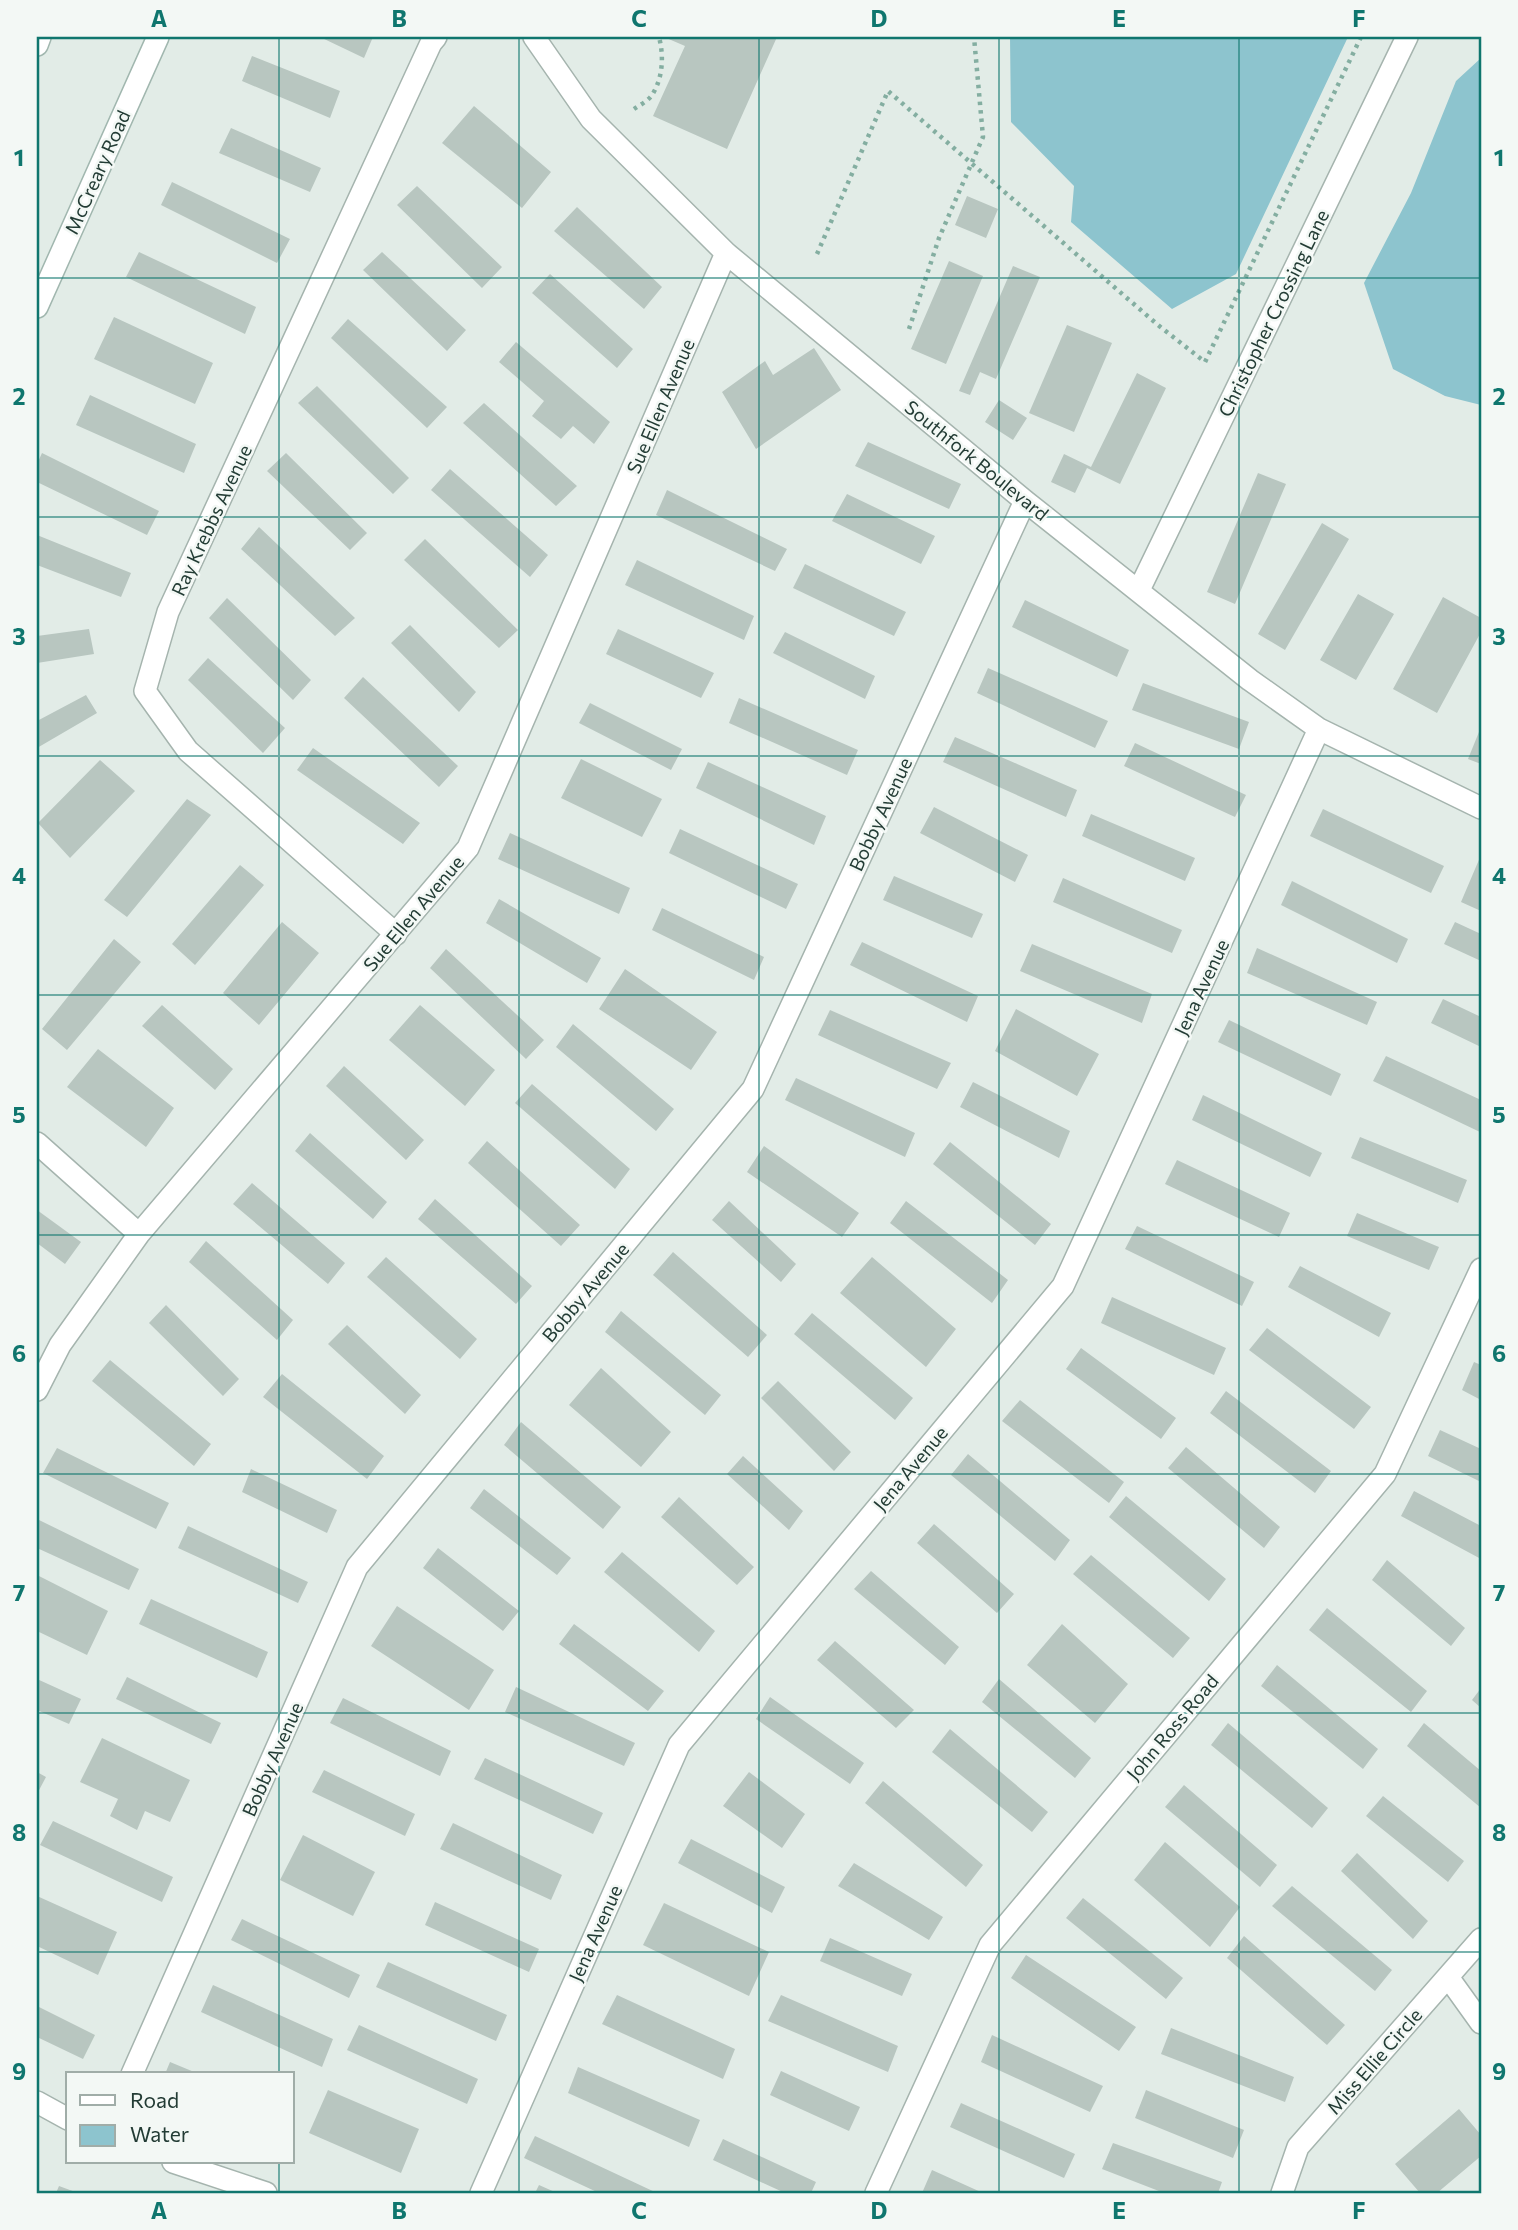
<svg xmlns="http://www.w3.org/2000/svg" width="1518" height="2230" viewBox="0 0 1518 2230" font-family="Commissioner,sans-serif">
<style>
.water{fill:#8dc4ce}
.building{fill:#b8c6c0}
.lines{fill:none;stroke-linecap:round;stroke-linejoin:round}
.street-casing{stroke:#a5b4ae;stroke-width:24}
.secondary-casing{stroke:#a1b7af;stroke-width:24}
.path{stroke:#84aea1;stroke-width:4.5;stroke-dasharray:3.5 5;stroke-linecap:butt}
.street{stroke:#fff;stroke-width:21}
.secondary{stroke:#fff;stroke-width:21}
.grid{fill:none;stroke:#0f766e;stroke-width:2;stroke-opacity:0.55}
.labels{text-anchor:middle;dominant-baseline:central;stroke-width:5;stroke-linejoin:round;paint-order:stroke}
.street-label{font-size:19px;fill:#233c35;stroke:#f3f8f5}
.neatline{fill:none;stroke:#0f766e;stroke-width:2.5}
.grid-label{font-size:23px;text-anchor:middle;font-weight:bold;fill:#0f766e}
</style>
<rect width="100%" height="100%" fill="#e2ece7"/>
<!-- water -->
<path class="water" d="M1010,37h338l-112,237 -64,35 -101,-87 3,-36 -63,-64z
M1481,58v347l-36,-9 -52,-27 -29,-86 47,-90 45,-112z"/>
<!-- building -->
<path class="building" d="M320,37h53l-9,21z
M664,37h113l-50,112 -74,-33 32,-70z
M252,56l88,35 -10,27 -88,-37z
M474,106l77,66 -29,36 -80,-65z
M231,128l90,40 -11,24 -91,-39z
M172,182l118,57 -13,24 -116,-58z
M417,186l85,81 -20,21 -85,-83z
M967,196l31,13 -12,29 -31,-13z
M577,207l85,80 -18,22 -90,-78z
M139,252l117,55 -11,27 -119,-57z
M382,252l84,78 -19,21 -84,-81z
M949,261l34,15 -37,88 -35,-15z
M1013,266l27,11 -44,102 -16,-7 -10,23 -11,-4z
M550,274l83,75 -16,19 -85,-75z
M114,317l99,46 -18,41 -101,-45z
M348,319l99,88 -20,21 -96,-90z
M1067,325l45,18 -38,89 -45,-19z
M516,342l94,80 -16,22 -21,-18 -12,13 -29,-23 12,-15 -45,-39z
M814,348l27,42 -85,59 -34,-57 43,-31 8,14z
M1137,373l29,15 -46,96 -33,-16 -12,25 -24,-11 13,-28 27,13z
M317,386l92,92 -16,16 -95,-91z
M90,395l106,49 -12,29 -108,-48z
M999,400l28,18 -14,22 -28,-18z
M484,403l93,83 -21,20 -93,-83z
M868,442l93,42 -12,25 -94,-43z
M42,453l117,58 -12,24 -110,-53v-18z
M286,453l81,80 -17,17 -83,-79z
M450,469l98,86 -18,22 -99,-87z
M1258,473l28,11 -51,120 -28,-12z
M667,490l120,59 -12,22 -119,-56z
M847,494l88,42 -14,28 -89,-43z
M1322,523l27,16 -64,111 -27,-16z
M259,527l96,91 -20,18 -94,-87z
M37,535l94,38 -10,24 -84,-32z
M425,539l93,91 -19,18 -95,-88z
M637,560l117,56 -10,24 -119,-55z
M805,564l101,48 -12,24 -101,-48z
M1358,594l36,20 -38,66 -36,-20z
M1443,597l38,21v14l-44,81 -44,-24z
M227,598l84,82 -18,20 -84,-82z
M1025,600l104,50 -12,27 -105,-50z
M410,625l66,67 -17,20 -68,-69z
M89,629l5,25 -57,9v-27z
M618,629l96,44 -13,25 -95,-44z
M785,632l90,44 -10,23 -92,-46z
M208,658l77,70 -22,25 -75,-73z
M988,668l120,53 -13,27 -118,-55z
M363,677l95,89 -19,21 -95,-89z
M1143,683l106,39 -10,27 -107,-39z
M86,695l11,18 -60,35v-27z
M739,698l119,52 -11,25 -118,-52z
M590,703l92,46 -11,21 -92,-47z
M1481,727v37l-13,-5z
M955,737l122,53 -11,27 -123,-55z
M1135,743l111,52 -11,22 -111,-51z
M313,748l107,75 -17,21 -106,-74z
M581,759l81,40 -20,38 -81,-39z
M100,760l35,31 -65,67 -32,-35z
M708,762l118,54 -12,29 -118,-57z
M187,799l24,16 -84,102 -23,-17z
M934,807l94,48 -13,27 -95,-49z
M1323,809l121,57 -13,27 -121,-57z
M1091,814l104,44 -10,23 -103,-45z
M680,829l118,55 -12,25 -117,-56z
M510,833l120,55 -11,26 -121,-55z
M1481,855v56l-20,-9z
M240,865l24,20 -69,80 -23,-21z
M894,876l89,38 -11,24 -89,-38z
M1063,878l119,52 -10,23 -119,-51z
M1292,881l116,58 -11,24 -116,-58z
M499,899l102,59 -14,25 -101,-60z
M662,908l102,49 -10,23 -102,-50z
M282,922l37,31 -60,72 -36,-32z
M1455,922l26,12v27l-37,-17z
M114,939l27,23 -74,88 -25,-21z
M862,942l116,54 -11,26 -117,-57z
M1032,944l120,50 -10,29 -122,-52z
M1257,948l120,54 -10,23 -120,-52z
M446,949l98,91 -18,19 -96,-91z
M625,969l92,63 -26,38 -92,-61z
M1443,999l38,18v30l-50,-24z
M162,1005l71,64 -18,21 -73,-64z
M420,1005l75,65 -30,36 -76,-66z
M1016,1009l83,45 -22,42 -82,-45z
M830,1010l121,53 -14,26 -119,-54z
M1229,1020l112,54 -10,22 -113,-54z
M573,1024l101,85 -18,22 -100,-84z
M98,1049l76,59 -28,39 -79,-60z
M1386,1056l95,44 -1,32 -107,-51z
M344,1066l80,74 -18,20 -80,-74z
M796,1078l119,55 -10,24 -120,-57z
M973,1082l97,49 -11,27 -99,-51z
M532,1084l98,85 -15,20 -100,-86z
M1203,1095l119,58 -12,24 -118,-57z
M310,1133l77,69 -14,17 -78,-68z
M1360,1137l107,43 -9,23 -107,-45z
M487,1141l93,84 -19,21 -93,-83z
M950,1142l101,82 -16,21 -102,-81z
M764,1146l95,67 -17,24 -95,-65z
M1177,1160l113,53 -11,24 -114,-53z
M252,1183l93,80 -17,21 -95,-80z
M435,1199l97,87 -16,18 -98,-85z
M729,1201l67,63 -15,18 -69,-62z
M906,1201l102,79 -16,23 -102,-80z
M37,1210l44,32 -16,22 -28,-21z
M1357,1213l82,34 -10,23 -82,-34z
M1137,1226l117,56 -12,24 -117,-57z
M206,1241l87,79 -16,20 -88,-78z
M673,1252l94,83 -19,22 -95,-82z
M386,1257l91,82 -17,20 -93,-82z
M872,1257l84,72 -30,38 -86,-74z
M1300,1266l91,47 -12,24 -91,-50z
M1112,1297l114,51 -12,27 -113,-52z
M166,1305l73,74 -16,17 -74,-73z
M621,1311l100,84 -16,20 -100,-83z
M812,1313l101,85 -18,22 -101,-86z
M347,1325l74,70 -16,19 -77,-70z
M1267,1328l104,79 -17,22 -105,-79z
M1081,1348l95,70 -15,21 -95,-70z
M110,1360l101,84 -17,22 -102,-85z
M1474,1362l7,3v35l-19,-10z
M601,1368l70,64 -30,35 -72,-62z
M282,1374l102,82 -17,23 -104,-82z
M778,1381l73,71 -17,19 -73,-73z
M1226,1391l105,80 -16,22 -105,-80z
M1020,1400l104,82 -15,21 -107,-82z
M521,1422l100,85 -18,22 -99,-84z
M1440,1430l41,19v33l-53,-26z
M1186,1447l94,80 -16,21 -96,-80z
M57,1448l112,55 -13,26 -113,-56z
M968,1454l102,86 -15,21 -104,-86z
M743,1456l60,55 -14,19 -62,-56z
M251,1469l86,41 -10,23 -85,-41z
M484,1489l87,69 -14,17 -87,-67z
M1414,1491l67,35v33l-80,-43z
M1126,1496l100,83 -17,22 -100,-84z
M679,1497l75,70 -17,18 -76,-68z
M37,1519l102,50 -10,21 -92,-42z
M934,1524l80,70 -17,19 -80,-70z
M188,1526l120,56 -10,21 -120,-55z
M438,1548l81,63 -16,20 -80,-63z
M622,1552l93,79 -16,21 -95,-80z
M1091,1555l99,83 -17,20 -100,-84z
M1387,1560l78,68 -14,18 -79,-66z
M871,1571l88,76 -14,18 -91,-76z
M37,1575l71,36 -21,44 -50,-24z
M151,1599l117,53 -11,26 -118,-54z
M397,1606l97,64 -25,40 -98,-64z
M1327,1608l100,83 -16,21 -102,-82z
M574,1624l90,67 -16,20 -89,-67z
M1062,1624l66,60 -33,39 -68,-58z
M835,1641l79,69 -18,18 -79,-68z
M1277,1665l101,84 -15,20 -102,-83z
M127,1677l94,46 -10,21 -95,-45z
M37,1679l44,20 -12,25 -32,-14z
M999,1679l92,79 -16,20 -93,-76z
M516,1687l119,56 -11,23 -119,-54z
M1481,1688v20l-9,-8z
M770,1697l94,66 -14,21 -94,-65z
M343,1698l108,53 -11,25 -110,-53z
M1228,1723l100,85 -16,20 -101,-83z
M1424,1723l57,48v37l-74,-62z
M950,1729l98,83 -16,20 -100,-80z
M102,1738l88,42 -20,42 -25,-11 -8,19 -27,-14 8,-17 -38,-17z
M485,1758l118,55 -10,21 -119,-55z
M324,1770l91,44 -10,22 -93,-44z
M37,1772l9,5 -9,17z
M749,1772l56,42 -23,34 -59,-42z
M883,1781l100,84 -17,22 -101,-84z
M1184,1785l93,80 -17,22 -95,-80z
M1383,1796l81,65 -16,21 -82,-66z
M53,1821l120,56 -11,25 -122,-57z
M453,1823l109,52 -11,25 -111,-51z
M303,1835l72,37 -22,44 -73,-36z
M691,1839l94,48 -13,26 -94,-50z
M1165,1842l75,65 -30,40 -76,-67z
M1357,1853l71,68 -15,18 -72,-68z
M854,1863l89,54 -14,23 -91,-54z
M1292,1886l100,84 -17,21 -103,-85z
M37,1896l80,36 -19,43 -61,-29z
M1083,1898l100,80 -17,21 -100,-81z
M435,1902l104,47 -10,23 -104,-47z
M664,1903l105,49 -20,44 -106,-51z
M242,1919l118,56 -11,23 -118,-58z
M1244,1936l101,89 -18,20 -100,-87z
M830,1938l82,36 -10,22 -82,-35z
M1026,1955l110,72 -17,24 -108,-73z
M388,1962l119,53 -11,26 -120,-54z
M213,1985l120,54 -11,28 -121,-55z
M617,1995l118,54 -12,30 -121,-55z
M781,1995l117,51 -10,26 -120,-51z
M37,2006l58,29 -12,24 -46,-22z
M359,2025l119,54 -11,25 -120,-54z
M1171,2028l123,49 -9,25 -124,-48z
M992,2035l111,51 -13,26 -109,-50z
M170,2062l29,12h-34z
M578,2067l122,53 -11,27 -121,-54z
M781,2071l79,36 -11,24 -79,-36z
M328,2090l91,39 -18,44 -92,-40z
M1146,2090l98,40 -11,28 -98,-40z
M961,2103l114,51 -11,24 -114,-51z
M1459,2109l22,26v21l-44,37h-17l-25,-29z
M535,2136l122,57h-58l-75,-35z
M723,2139l93,43 -5,11h-26l-72,-33z
M1113,2143l109,39 -4,11h-54l-62,-24z
M932,2170l51,23h-61z
M539,2185l18,8h-22z
M59,2186l19,7h-22z"/>
<g class="lines">
<!-- street casing -->
<g class="street-casing">
<path id="street" d="M534,37l57,82 135,134 299,248 225,179 69,49 162,79
M1139,590l268,-553
M396,934l-208,-183 -43,-60 23,-79 263,-569 5,-6
M37,1143l102,91
M37,1390l23,-45 79,-111 329,-386 258,-595
M1448,1977l33,46
M132,2074l225,-507 396,-478 272,-588
M37,2102l31,17
M173,2162l93,31
M481,2193l198,-448 384,-459 256,-557
M876,2193l114,-248 395,-471 96,-205
M1282,2193l16,-46 183,-208"/>
</g>
<!-- secondary casing -->
<g class="secondary-casing">
<path id="secondary" d="M37,45l3,-8
M37,307l121,-270"/>
</g>
<!-- path -->
<path class="path" d="M634,109c6,-4 14,-8 18,-14 11,-17 12,-39 7,-58
M817,254l71,-163 270,234 47,37 156,-325
M909,329l30,-91 44,-101 -9,-100"/>
<!-- street -->
<use href="#street" class="street"/>
<!-- secondary -->
<use href="#secondary" class="secondary"/>
</g>
<!-- grid -->
<path class="grid" d="M279,37v2037M519,37v2156M759,37v2156M999,37v2156M1239,37v2156M37,278h1444M37,517h1444M37,756h1444M37,995h1444M37,1235h1444M37,1474h1444M37,1713h1444M37,1952h1444M279,2162v31"/>
<g class="labels">
<!-- street labels -->
<g class="street-label">
<text transform="translate(97 172) rotate(-66)">McCreary Road</text>
<text transform="translate(1273 313) rotate(-64)">Christopher Crossing Lane</text>
<text transform="translate(660 406) rotate(-67)">Sue Ellen Avenue</text>
<text transform="translate(977 460) rotate(39)">Southfork Boulevard</text>
<text transform="translate(211 520) rotate(-65)">Ray Krebbs Avenue</text>
<text transform="translate(880 814) rotate(-65)">Bobby Avenue</text>
<text transform="translate(413 913) rotate(-50)">Sue Ellen Avenue</text>
<text transform="translate(1201 987) rotate(-65)">Jena Avenue</text>
<text transform="translate(585 1292) rotate(-50)">Bobby Avenue</text>
<text transform="translate(910 1468) rotate(-50)">Jena Avenue</text>
<text transform="translate(1172 1727) rotate(-50)">John Ross Road</text>
<text transform="translate(272 1759) rotate(-66)">Bobby Avenue</text>
<text transform="translate(595 1933) rotate(-66)">Jena Avenue</text>
<text transform="translate(1374 2061) rotate(-49)">Miss Ellie Circle</text>
</g>
</g>
<!-- border -->
<rect width="1518" height="2230" fill="none" stroke="#f3f8f5" stroke-width="77"/>
<!-- legend -->
<rect x="66" y="2072" width="228" height="91" fill="#f3f8f5" stroke="#a0ada8" stroke-width="2"/>
<rect x="80" y="2095" width="35" height="10" fill="#ffffff" stroke="#a0ada8" stroke-width="2"/>
<text x="130" y="2108" font-size="21" fill="#233c35">Road</text>
<rect x="80" y="2125" width="35" height="21" fill="#8dc4ce" stroke="#a0ada8" stroke-width="2"/>
<text x="130" y="2142" font-size="21" fill="#233c35">Water</text>
<rect x="38" y="38" width="1442" height="2154" class="neatline"/>
<g class="grid-label">
<text x="159" y="27">A</text>
<text x="399" y="27">B</text>
<text x="639" y="27">C</text>
<text x="879" y="27">D</text>
<text x="1119" y="27">E</text>
<text x="1359" y="27">F</text>
<text x="19" y="166">1</text>
<text x="1499" y="166">1</text>
<text x="19" y="405">2</text>
<text x="1499" y="405">2</text>
<text x="19" y="645">3</text>
<text x="1499" y="645">3</text>
<text x="19" y="884">4</text>
<text x="1499" y="884">4</text>
<text x="19" y="1123">5</text>
<text x="1499" y="1123">5</text>
<text x="19" y="1362">6</text>
<text x="1499" y="1362">6</text>
<text x="19" y="1601">7</text>
<text x="1499" y="1601">7</text>
<text x="19" y="1841">8</text>
<text x="1499" y="1841">8</text>
<text x="19" y="2080">9</text>
<text x="1499" y="2080">9</text>
<text x="159" y="2219">A</text>
<text x="399" y="2219">B</text>
<text x="639" y="2219">C</text>
<text x="879" y="2219">D</text>
<text x="1119" y="2219">E</text>
<text x="1359" y="2219">F</text>
</g>
</svg>
